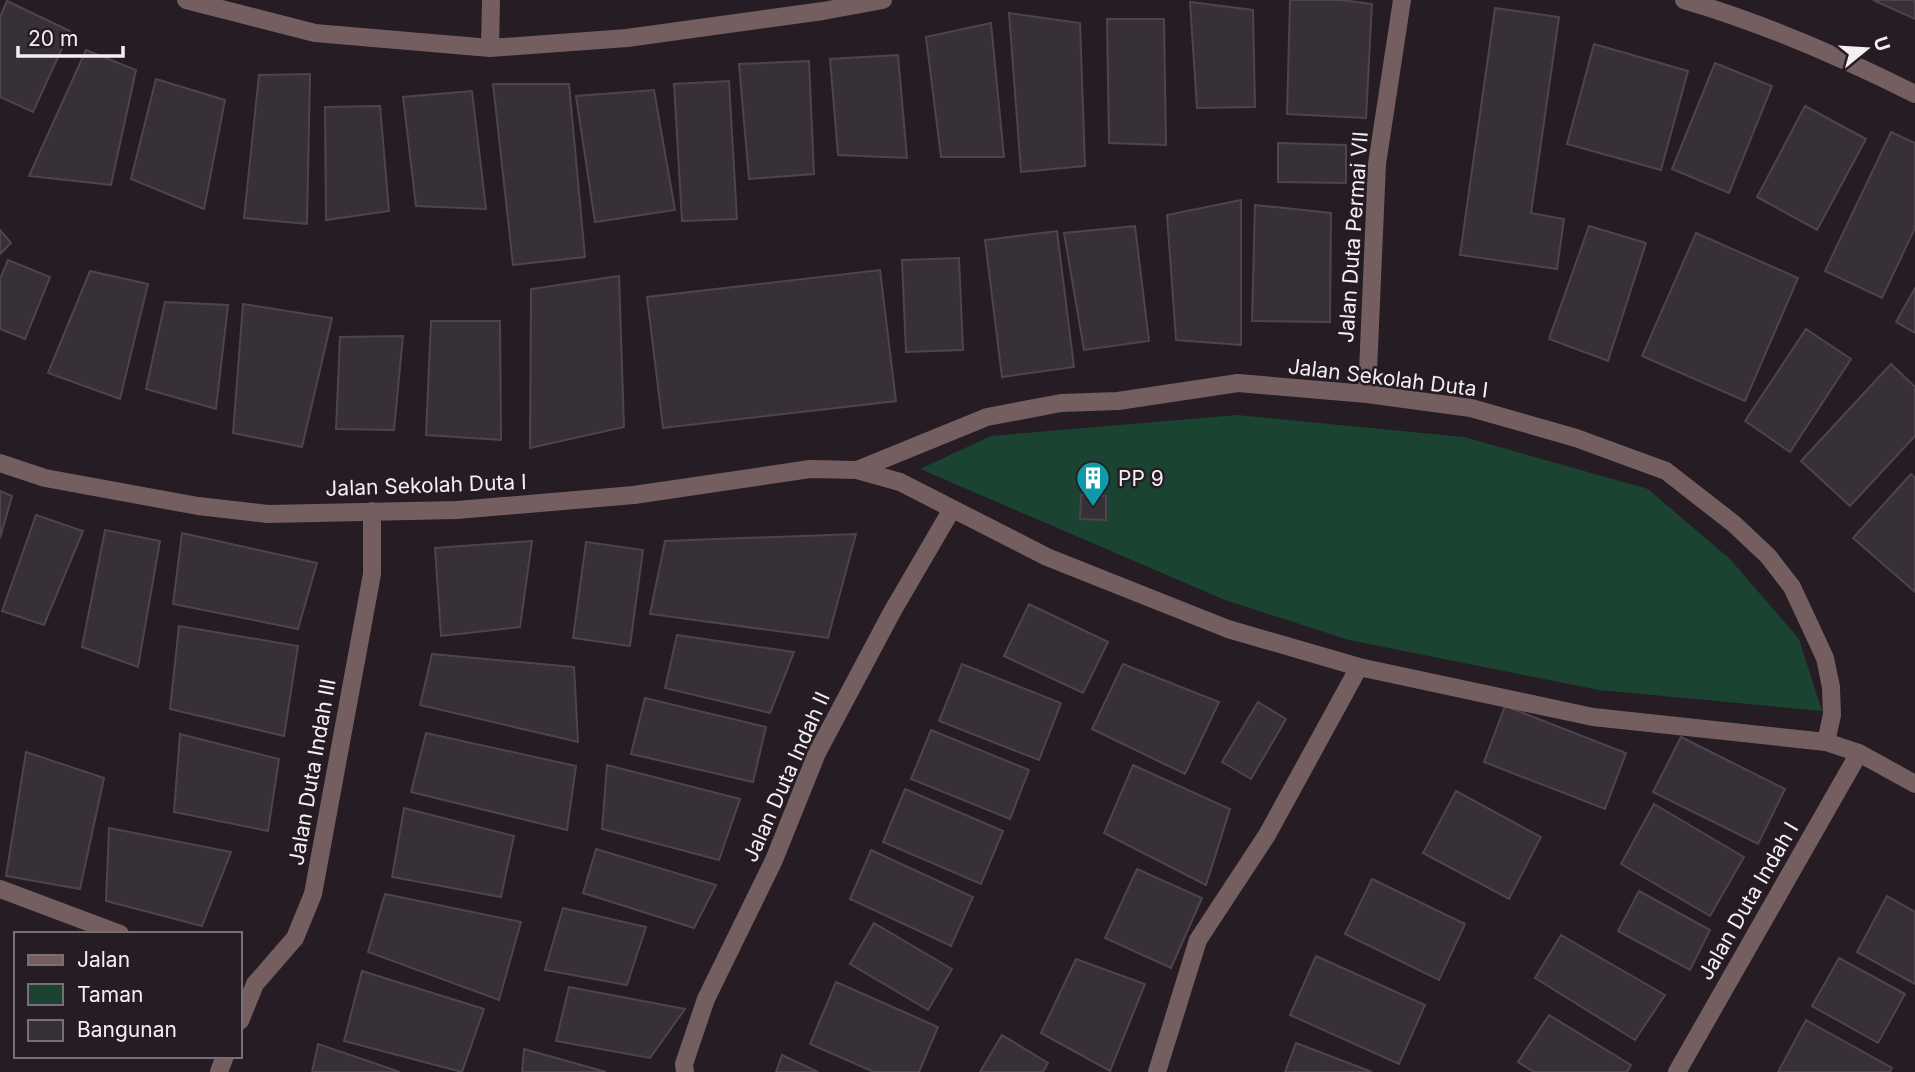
<svg xmlns="http://www.w3.org/2000/svg" width="1915" height="1072" viewBox="0 0 1915 1072" font-family="Inter,sans-serif">
<style>
.green{fill:#1b4332}
.building{fill:#383037;stroke:#4e444d;stroke-width:2}
.lines{fill:none;stroke-linecap:round;stroke-linejoin:round}
.minor{stroke:#755e5f;stroke-width:18}
.labels{text-anchor:middle;dominant-baseline:central;stroke-width:5;stroke-linejoin:round;paint-order:stroke}
.street-label{font-size:21px;fill:#f5eff4;stroke:#251c24}
.poi-label{font-size:21px;fill:#f5eff4;stroke:#251c24;text-anchor:start}
</style>
<rect width="100%" height="100%" fill="#251c24"/>
<!-- green -->
<path class="green" d="M1237,415l227,22 184,52 82,70 69,80 23,72 -223,-21 -250,-50 -124,-40 -305,-131 71,-33z"/>
<!-- building -->
<path class="building" d="M1290,0h51l31,4 -6,114 -79,-4z
M1873,0h42v19z
M7,1l63,30 -37,81 -33,-15v-80z
M1190,2l63,8 2,97 -58,1z
M1495,8l64,9 -28,196 33,6 -7,50 -97,-14z
M1009,13l71,10 5,143 -64,6z
M1107,19h57l2,126 -57,-2z
M991,23l13,134h-63l-15,-120z
M1594,44l94,27 -27,99 -94,-26z
M86,50l50,20 -25,115 -82,-9z
M898,55l9,103 -69,-3 -8,-96z
M809,61l5,113 -65,5 -10,-115z
M1715,63l57,23 -43,107 -57,-24z
M310,74l-3,150 -63,-6 15,-143z
M156,79l69,21 -21,109 -73,-30z
M729,81l8,138 -55,2 -8,-137z
M493,84h76l16,173 -72,8z
M654,90l21,120 -80,12 -19,-126z
M472,91l14,118 -70,-3 -13,-109z
M380,106l9,105 -63,9 -1,-113z
M1805,106l61,33 -49,91 -60,-33z
M1891,132l24,11v85l-33,70 -57,-27z
M1278,143l68,2v38l-68,-1z
M1241,200v145l-65,-5 -9,-125z
M1255,205l76,8 -1,109 -78,-1z
M1135,226l14,115 -65,9 -20,-117z
M1589,226l57,17 -38,118 -59,-22z
M0,230l11,13 -11,11z
M1057,231l17,136 -72,10 -17,-137z
M1696,233l102,45 -53,123 -103,-45z
M959,258l4,92 -57,2 -4,-92z
M8,260l42,17 -25,62 -25,-10v-50z
M880,270l16,131 -233,27 -16,-131z
M90,271l58,13 -28,115 -72,-26z
M619,276l5,151 -94,21 1,-159z
M1915,288v45l-19,-11z
M165,302l63,3 -12,104 -70,-20z
M243,304l89,14 -30,129 -69,-14z
M431,321h69l1,119 -75,-5z
M1806,329l45,30 -61,93 -45,-31z
M403,336l-9,94 -58,-1 4,-92z
M1891,364l24,23v49l-65,70 -49,-45z
M1911,474l4,4v114l-62,-54z
M0,491l12,5 -12,42z
M1081,495l25,1v24l-26,-1z
M36,515l47,16 -39,94 -42,-14z
M105,530l55,11 -22,126 -56,-20z
M182,533l135,30 -19,66 -125,-25z
M856,534l-28,104 -178,-24 15,-73z
M532,541l-12,86 -79,9 -6,-88z
M586,542l57,8 -13,96 -57,-8z
M1029,604l79,38 -25,51 -79,-37z
M179,626l119,20 -14,90 -114,-27z
M677,635l117,17 -24,61 -105,-25z
M432,654l142,13 4,75 -158,-37z
M962,664l99,39 -22,57 -100,-39z
M1123,664l96,38 -34,72 -93,-45z
M645,698l121,29 -13,55 -122,-28z
M1258,702l28,17 -35,60 -29,-17z
M1505,706l121,47 -21,56 -121,-47z
M931,730l98,40 -19,49 -99,-40z
M426,733l150,33 -9,64 -156,-38z
M180,734l99,25 -11,72 -94,-19z
M1681,737l104,52 -27,55 -105,-52z
M26,752l78,26 -24,111 -74,-13z
M607,765l133,34 -21,61 -117,-31z
M1133,765l97,44 -24,76 -102,-52z
M905,789l98,42 -22,53 -98,-42z
M1456,791l85,46 -32,62 -86,-46z
M1654,804l90,53 -34,59 -89,-52z
M404,808l110,28 -13,61 -109,-20z
M109,828l122,24 -29,74 -96,-25z
M596,849l120,36 -22,43 -111,-35z
M871,850l102,47 -22,49 -101,-47z
M1137,869l65,29 -31,70 -66,-30z
M1372,879l93,45 -26,56 -94,-46z
M1639,891l71,39 -20,40 -72,-39z
M385,894l136,28 -22,78 -131,-48z
M1887,896l28,16v72l-58,-32z
M563,908l83,19 -19,58 -82,-15z
M874,923l78,46 -24,41 -78,-46z
M1561,935l104,60 -30,45 -100,-62z
M1316,956l109,49 -26,59 -109,-49z
M1839,958l66,36 -27,49 -66,-37z
M1076,959l69,25 -35,87 -69,-38z
M362,971l122,38 -22,63 -118,-31z
M836,982l102,45 -19,45h-45l-64,-28z
M569,987l116,22 -35,49 -94,-17z
M1549,1015l82,50 -4,7h-93l-16,-10z
M1806,1020l86,48 -2,4h-112z
M1002,1035l46,28 -5,9h-63z
M1296,1043l76,29h-87z
M318,1044l82,28h-88z
M524,1049l82,23h-84z
M782,1055l36,17h-42z"/>
<g class="lines">
<!-- minor -->
<path class="minor" d="M186,0l129,33 175,15 137,-10 196,-27 60,-11
M1684,0c79,23 157,57 231,94
M490,48l1,-48
M1367,394l10,-230 25,-164
M0,463l45,15 153,28 70,8 189,-4 177,-15 176,-26 47,1 43,12 147,75 181,72 131,38 234,50 233,25 33,11 56,31
M857,470l130,-53 74,-14 57,-2 120,-18 129,11 104,14 105,30 90,33 68,53 34,32 24,31 33,71 6,29 1,28 -6,27
M0,889l120,45
M240,1021l15,-37 40,-46 18,-44 59,-320v-63
M219,1072l6,-16
M685,1072l-1,-8 22,-65 68,-139 43,-107 75,-141 60,-103
M1157,1072l41,-132 69,-105 92,-168
M1677,1072l182,-319"/>
</g>
<!-- icons -->
<defs>
<g id="building-pin" transform="scale(1.75)"><path d="M0 17L-7.5 6A9.5 9.5 0 1 1 7.5 6Z" fill="#0f9aa8" stroke="#251c24"/><path d="M-4-6H4V6H1V3H-1V6H-4ZM-2.5-4.3h1.7v1.8h-1.7ZM.8-4.3h1.7v1.8H.8ZM-2.5-1h1.7V.8h-1.7ZM.8-1h1.7V.8H.8Z" fill="#fff"/></g>
</defs>
<g fill-rule="evenodd">
<use href="#building-pin" x="1093" y="478"/>
</g>
<g class="labels">
<!-- street labels -->
<g class="street-label">
<text transform="translate(1353 237) rotate(-86)">Jalan Duta Permai VII</text>
<text transform="translate(1388 378) rotate(7)">Jalan Sekolah Duta I</text>
<text transform="translate(426 485) rotate(-2)">Jalan Sekolah Duta I</text>
<text transform="translate(312 772) rotate(-80)">Jalan Duta Indah III</text>
<text transform="translate(786 777) rotate(-66)">Jalan Duta Indah II</text>
<text transform="translate(1748 901) rotate(-60)">Jalan Duta Indah I</text>
</g>
<!-- poi labels -->
<g class="poi-label">
<text x="1118" y="478">PP 9</text>
</g>
</g>
<!-- legend -->
<rect x="14" y="932" width="228" height="126" fill="#251c24" stroke="#787077" stroke-width="2"/>
<rect x="28" y="955" width="35" height="10" fill="#755e5f" stroke="#787077" stroke-width="2"/>
<text x="77" y="967" font-size="21" fill="#f5eff4">Jalan</text>
<rect x="28" y="984" width="35" height="21" fill="#1b4332" stroke="#787077" stroke-width="2"/>
<text x="77" y="1002" font-size="21" fill="#f5eff4">Taman</text>
<rect x="28" y="1020" width="35" height="21" fill="#383037" stroke="#787077" stroke-width="2"/>
<text x="77" y="1037" font-size="21" fill="#f5eff4">Bangunan</text>
<!-- north arrow -->
<g transform="translate(1866 49) rotate(72)" stroke="#251c24" stroke-width="5" paint-order="stroke">
<path d="M0-5L12 26L0 18L-12 26Z" fill="#f5eff4"/>
<text y="-10" font-size="19" font-weight="bold" text-anchor="middle" fill="#f5eff4">U</text>
</g>
<!-- scale -->
<path d="M18 46v10h105v-10" fill="none" stroke="#f5eff4" stroke-width="3.5"/>
<text x="28" y="46" font-size="21" fill="#f5eff4" stroke="#251c24" stroke-width="5" paint-order="stroke">20 m</text>
</svg>
